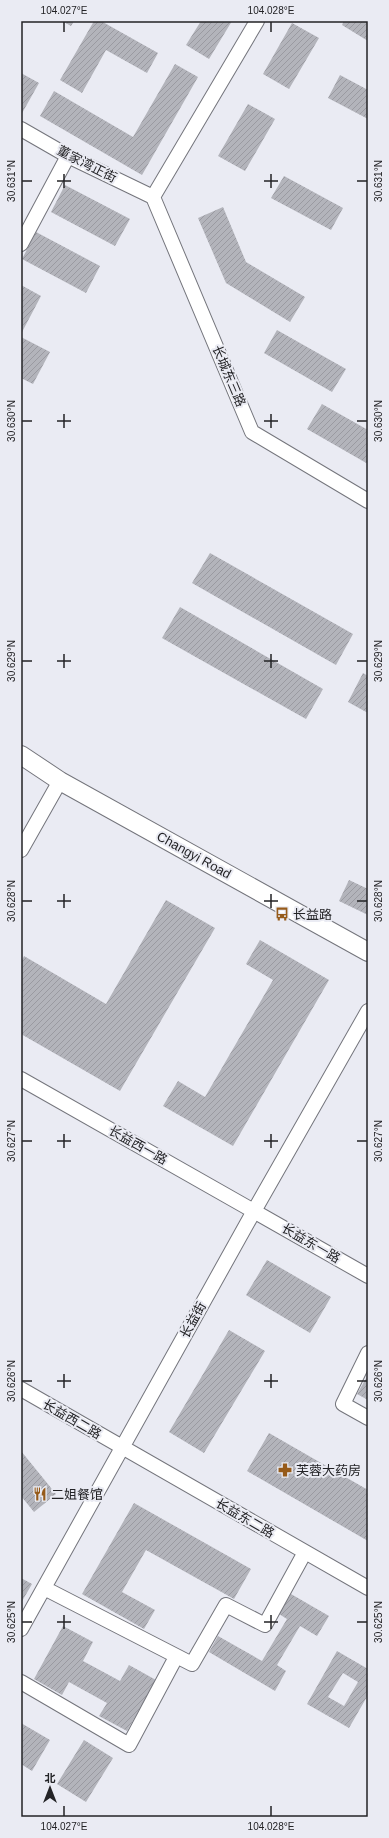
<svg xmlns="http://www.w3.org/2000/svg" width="389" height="1838" viewBox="0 0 389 1838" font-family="Helvetica,'Noto Sans SC',sans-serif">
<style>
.building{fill:url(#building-hatch);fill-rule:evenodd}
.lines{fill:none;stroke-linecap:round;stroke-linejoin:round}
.minor-casing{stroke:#74757c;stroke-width:16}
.major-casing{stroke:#74757c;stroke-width:20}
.minor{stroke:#fff;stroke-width:14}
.major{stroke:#fff;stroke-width:18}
.ticks{fill:none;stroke:#232326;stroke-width:1.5}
.labels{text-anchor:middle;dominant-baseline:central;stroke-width:4;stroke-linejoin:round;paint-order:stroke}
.street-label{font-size:13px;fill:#232326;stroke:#eaebf3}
.poi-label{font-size:13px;fill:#232326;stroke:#eaebf3;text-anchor:start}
.neatline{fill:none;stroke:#232326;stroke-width:1.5}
.ticks-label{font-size:10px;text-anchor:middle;fill:#232326}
</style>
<defs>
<pattern id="building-hatch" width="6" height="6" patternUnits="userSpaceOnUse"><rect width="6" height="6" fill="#b3b4bb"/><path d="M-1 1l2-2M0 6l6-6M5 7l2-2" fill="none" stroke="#9a9aa1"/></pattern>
</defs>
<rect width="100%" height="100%" fill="#eaebf3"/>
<!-- building -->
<path class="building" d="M62,21h12l-3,5z
M94,21h7l57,32 -11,20 -41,-23 -24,43 -22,-13z
M201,21h31l-23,38 -23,-14z
M344,21h24v20l-26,-16z
M292,23l27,15 -30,51 -26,-15z
M175,64l23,13 -56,98 -102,-59 14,-25 79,46z
M21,73l18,10 -18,32z
M340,75l28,15v29l-40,-21z
M248,104l27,15 -30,52 -27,-15z
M284,176l59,32 -12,22 -60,-32z
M65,185l65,34 -15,27 -64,-34z
M223,207l23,55 59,35 -15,25 -64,-39 -28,-65z
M36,232l64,34 -14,27 -64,-34z
M21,285l20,11 -20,38z
M277,330l69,39 -14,23 -68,-39z
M21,337l29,15 -17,32 -12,-6z
M322,404l46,26v34l-61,-35z
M210,553l143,81 -17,31 -144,-82z
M180,607l143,82 -17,30 -144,-81z
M363,673l5,3v37l-20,-11z
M349,880l19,9v26l-29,-14z
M166,900l49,28 -95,163 -99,-57v-72l3,-6 82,48z
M260,940l69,40 -96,166 -70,-40 15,-25 27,16 68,-117 -27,-16z
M267,1260l64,37 -21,36 -64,-38z
M229,1330l36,21 -61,102 -35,-21z
M368,1375v25l-11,-6z
M269,1433l99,57v51l-121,-70z
M21,1451l35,43 -22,18 -13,-16z
M134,1503l117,66 -17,30 -88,-49 -24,42 33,18 -11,19 -62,-35z
M21,1578l11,6 -11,19z
M291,1594l38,22 -12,20 -17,-10 -23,39 9,6 -11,20 -66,-39 9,-16 44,25 25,-42 -8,-5z
M63,1626l30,16 -10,19 37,20 9,-16 27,15 -29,51 -28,-15 8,-13 -38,-21 -7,13 -28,-16z
M337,1651l31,18v26l-19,33 -42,-24zM343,1673l15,9 -14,24 -16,-9z
M21,1723l29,17 -18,31 -11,-7z
M84,1740l29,18 -27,44 -29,-18z"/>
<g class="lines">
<!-- minor casing -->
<g class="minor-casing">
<path id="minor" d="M21,129l47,27 85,41
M153,197l99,235 116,69
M153,197l104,-176
M21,244l47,-88
M21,850l39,-69
M21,1079l347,197
M368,1353l-25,51 25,14
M21,1389l347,199
M44,1588l148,76 34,-59 39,20 40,-73
M21,1629l233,-418 114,-200
M21,1682l108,63 47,-88"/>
</g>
<!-- major casing -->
<g class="major-casing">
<path id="major" d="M21,755l39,26 308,171"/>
</g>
<!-- minor -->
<use href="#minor" class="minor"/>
<!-- major -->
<use href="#major" class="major"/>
</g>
<!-- ticks -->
<path class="ticks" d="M64,22v10M271,22v10M64,174v14M271,174v14M22,181h10M57,181h14M264,181h14M357,181h10M64,414v14M271,414v14M22,421h10M57,421h14M264,421h14M357,421h10M64,654v14M271,654v14M22,661h10M57,661h14M264,661h14M357,661h10M64,894v14M271,894v14M22,901h10M57,901h14M264,901h14M357,901h10M64,1134v14M271,1134v14M22,1141h10M57,1141h14M264,1141h14M357,1141h10M64,1374v14M271,1374v14M22,1381h10M57,1381h14M264,1381h14M357,1381h10M64,1615v14M271,1615v14M22,1622h10M57,1622h14M264,1622h14M357,1622h10M64,1806v10M271,1806v10"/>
<!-- icons -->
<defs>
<g id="bus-bare" transform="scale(1.08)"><path d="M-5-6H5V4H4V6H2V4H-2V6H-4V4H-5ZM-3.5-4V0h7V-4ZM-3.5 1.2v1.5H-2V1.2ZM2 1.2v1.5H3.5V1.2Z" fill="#965b1a" stroke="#eaebf3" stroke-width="2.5" paint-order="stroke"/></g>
<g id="pharmacy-bare" transform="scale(1.08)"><path d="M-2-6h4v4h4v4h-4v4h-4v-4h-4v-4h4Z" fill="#965b1a" stroke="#eaebf3" stroke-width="2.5" paint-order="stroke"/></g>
<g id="restaurant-bare" transform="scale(1.08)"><path d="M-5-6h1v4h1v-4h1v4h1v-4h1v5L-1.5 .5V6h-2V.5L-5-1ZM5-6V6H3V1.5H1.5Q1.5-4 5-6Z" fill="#965b1a" stroke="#eaebf3" stroke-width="2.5" paint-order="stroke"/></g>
</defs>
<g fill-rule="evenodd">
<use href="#bus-bare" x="282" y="914"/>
<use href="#pharmacy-bare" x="285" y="1470"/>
<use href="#restaurant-bare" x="40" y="1494"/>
</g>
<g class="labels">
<!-- street labels -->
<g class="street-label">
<text transform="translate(87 164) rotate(27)">董家湾正街</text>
<text transform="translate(229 376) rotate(67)">长城东三路</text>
<text transform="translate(194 855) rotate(29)">Changyi Road</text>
<text transform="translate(138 1145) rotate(29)">长益西一路</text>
<text transform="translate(311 1243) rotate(30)">长益东一路</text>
<text transform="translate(193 1320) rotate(-61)">长益街</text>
<text transform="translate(72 1419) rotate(30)">长益西二路</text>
<text transform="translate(245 1518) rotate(30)">长益东二路</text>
</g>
<!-- poi labels -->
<g class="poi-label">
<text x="293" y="914">长益路</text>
<text x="296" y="1470">芙蓉大药房</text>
<text x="51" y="1494">二姐餐馆</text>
</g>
</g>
<!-- border -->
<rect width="389" height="1838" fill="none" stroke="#eaebf3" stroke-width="44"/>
<!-- north arrow -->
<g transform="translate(50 1788)" stroke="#eaebf3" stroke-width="3" paint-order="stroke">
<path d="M0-3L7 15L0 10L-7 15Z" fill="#232326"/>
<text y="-6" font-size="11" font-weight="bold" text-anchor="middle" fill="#232326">北</text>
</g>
<rect x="22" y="22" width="345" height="1794" class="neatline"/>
<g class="ticks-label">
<text x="64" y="14">104.027°E</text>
<text x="271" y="14">104.028°E</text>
<text transform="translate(11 181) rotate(-90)" y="4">30.631°N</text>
<text transform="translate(378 181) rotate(-90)" y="4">30.631°N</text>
<text transform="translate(11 421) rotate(-90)" y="4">30.630°N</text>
<text transform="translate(378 421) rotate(-90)" y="4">30.630°N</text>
<text transform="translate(11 661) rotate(-90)" y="4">30.629°N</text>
<text transform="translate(378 661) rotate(-90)" y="4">30.629°N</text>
<text transform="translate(11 901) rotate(-90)" y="4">30.628°N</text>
<text transform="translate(378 901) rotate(-90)" y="4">30.628°N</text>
<text transform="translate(11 1141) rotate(-90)" y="4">30.627°N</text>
<text transform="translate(378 1141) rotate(-90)" y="4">30.627°N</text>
<text transform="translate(11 1381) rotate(-90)" y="4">30.626°N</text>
<text transform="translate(378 1381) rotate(-90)" y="4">30.626°N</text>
<text transform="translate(11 1622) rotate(-90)" y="4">30.625°N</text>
<text transform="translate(378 1622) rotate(-90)" y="4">30.625°N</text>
<text x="64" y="1830">104.027°E</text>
<text x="271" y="1830">104.028°E</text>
</g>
</svg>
